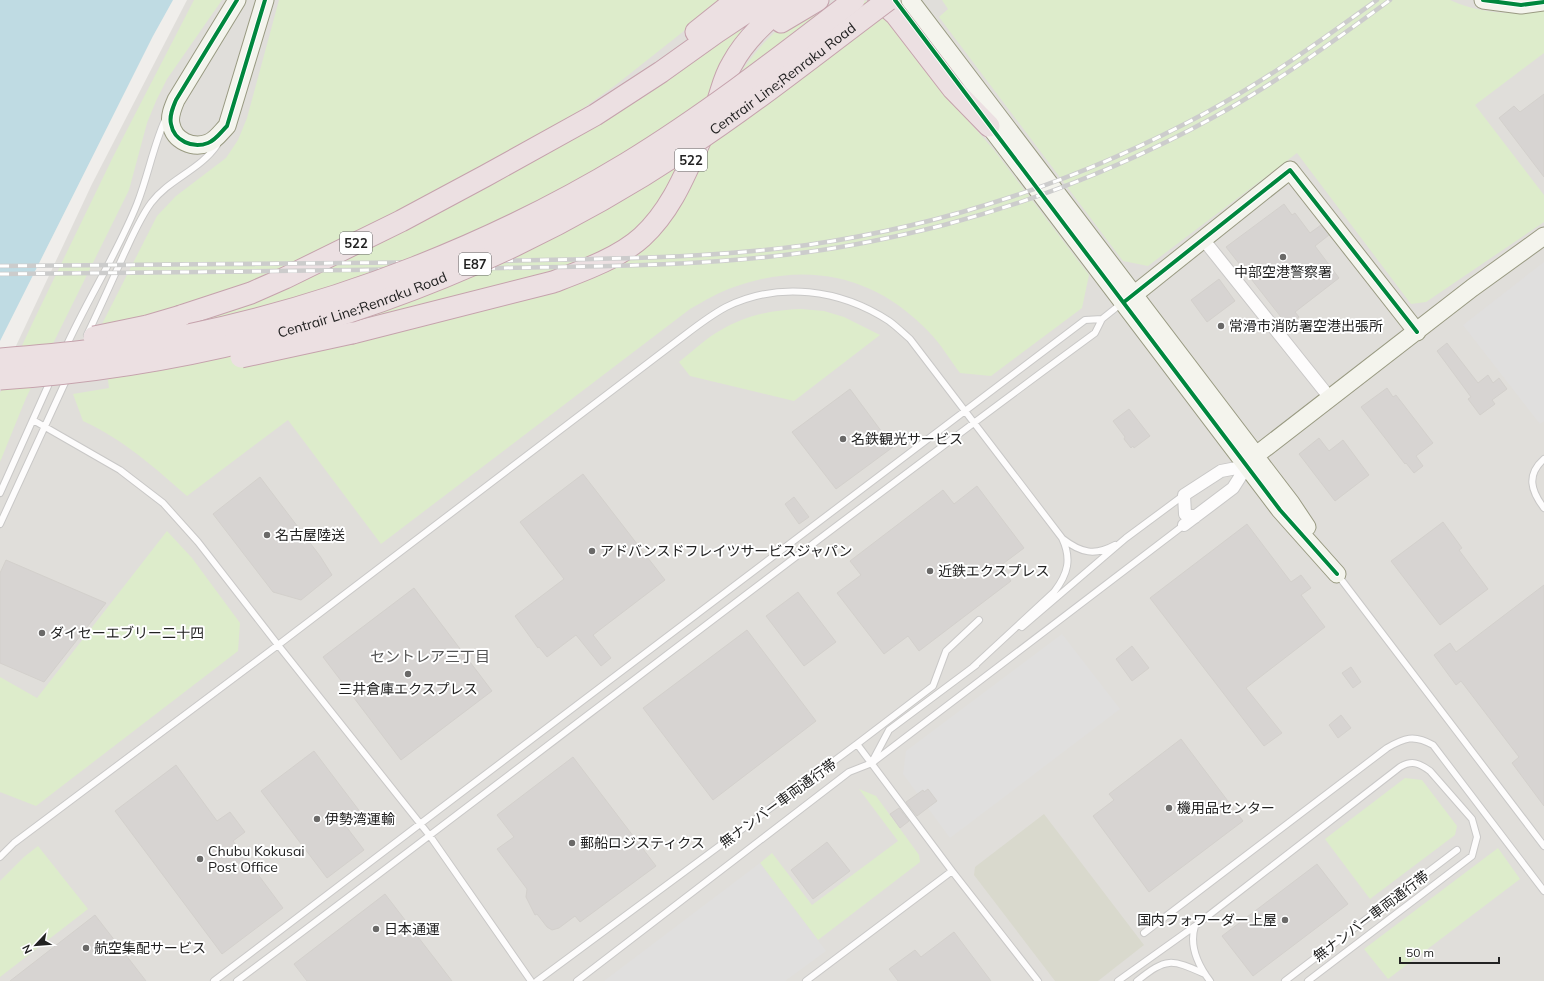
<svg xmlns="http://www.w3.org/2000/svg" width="1544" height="981" viewBox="0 0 1544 981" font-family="Mulish,'Noto Sans JP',sans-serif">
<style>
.airport{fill:#e0deda}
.construction{fill:#d9d9cd}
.grass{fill:#ddeccb}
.parking{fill:#e0dfde}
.water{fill:#bfdbe3}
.building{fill:#d7d4d2;stroke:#d3d0cc}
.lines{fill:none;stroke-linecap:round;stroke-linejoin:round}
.lane-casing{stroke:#c9c8c7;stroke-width:8}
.street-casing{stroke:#c9c8c7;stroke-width:14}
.secondary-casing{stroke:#999a82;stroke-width:19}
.highway-casing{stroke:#c5a2ac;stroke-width:23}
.lane{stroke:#fdfcfc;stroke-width:6}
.street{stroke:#fdfcfc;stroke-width:12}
.secondary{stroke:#f4f4ed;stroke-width:17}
.highway{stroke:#ece0e2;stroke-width:21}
.rail-casing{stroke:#ccc;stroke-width:4.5}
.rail{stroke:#fff;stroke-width:3;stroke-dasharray:9;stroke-linecap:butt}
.highway-bridge-casing{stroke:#c5a2ac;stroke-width:23;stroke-linecap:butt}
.highway-bridge{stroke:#ece0e2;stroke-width:21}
.cycleway-casing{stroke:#fff;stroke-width:6}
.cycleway{stroke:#00873e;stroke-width:4}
.poi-dot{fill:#6a6968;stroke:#fff;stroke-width:1.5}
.labels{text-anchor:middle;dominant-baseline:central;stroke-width:4;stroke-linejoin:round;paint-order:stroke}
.shield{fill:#fff;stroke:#646464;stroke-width:1}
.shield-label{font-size:13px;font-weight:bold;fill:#222}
.street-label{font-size:14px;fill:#222;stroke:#fff}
.poi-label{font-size:14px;fill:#222;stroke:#fff;text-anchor:start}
.neighbourhood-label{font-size:15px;fill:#555;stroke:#fff}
</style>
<rect width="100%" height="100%" fill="#f0eeeb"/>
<!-- airport -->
<path class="airport" d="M187,0h1357v981h-1544v-601l92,-196z"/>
<!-- construction -->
<path class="construction" d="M1044,814l100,131 -46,36h-43l-81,-106 1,-8z"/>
<!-- grass -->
<path class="grass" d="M194,0h28l-55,79 -11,22 -9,22 -18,67 -103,208 -26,64v-69l33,-71 80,-165z
M279,0h444l-106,84 -56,40 175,-98 11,10 -9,40c10,-14 20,-28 33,-40 21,-20 62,-36 91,-36 7,1 13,6 19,10l42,59 71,81 95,125 -7,33 -91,68 -31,-3c-10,-13 -19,-29 -31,-41 -54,-57 -122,-71 -195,-45 -15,5 -30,14 -44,22l-309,235 -93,-124 -101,76c-32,-28 -64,-57 -104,-75l-10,-27 36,-6 -8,-62 56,-110 19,-20 50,-38 12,-18 9,-22z
M942,0h508c29,13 62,16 94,11v42l-69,52 69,90v27l-118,80 -15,2 -114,-151 -149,113 -25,-5 -184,-244 9,-8z
M801,309l23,2 20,6 36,18 -86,66 -104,-25 -11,-14c14,-11 27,-24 42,-32 25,-15 51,-20 80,-21z
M167,531l25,27 48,65 -2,28 -202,155 -36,-14v-115l37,21z
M1405,778l17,2 35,46 -2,9 -85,64 -45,-60z
M859,789l17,7 38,52 5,7 1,7 -102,78 -58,-77 12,-10 40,52 86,-64z
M38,846l50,63 -88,68v-96l24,-24z
M1498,848l22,31 -132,100 -24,-30z"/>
<!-- parking -->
<path class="parking" d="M1544,262v159l-4,3 -77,-99z
M1062,634l58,75 -170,129 -47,-64 3,-23z
M760,863l66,88 -41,30h-181z"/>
<!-- water -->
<path class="water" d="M0,0h173l-20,36 -153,305z"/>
<!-- building -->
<path class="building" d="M1544,94v83l-45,-59 15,-12 6,6z
M1284,204l8,11 3,-2 15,20 11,-8 8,10 -14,11 24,32 -44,34 4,5 -11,9 -62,-79z
M1219,279l16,22 -28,21 -16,-22z
M1447,343l31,40 10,-8 5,8 6,-5 8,11 -15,11 3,4 -15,11 -12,-16 3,-2 -34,-46z
M1387,388l6,9 3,-2 37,48 -17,13 7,10 -9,7 -8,-10 -1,1 -44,-57z
M850,389l43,58 -57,42 -44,-57z
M1129,409l21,27 -16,12 -1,-2 -2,2 -7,-9 1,-2 -12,-16z
M1319,438l10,13 14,-11 26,35 -34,26 -36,-47z
M583,474l82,106 -72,55 18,23 -10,8 -25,-31 -29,22 -8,-10 -1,1 -23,-32 49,-37 -44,-57z
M260,477l60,79 12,19 -31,25 -28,-8 -60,-78z
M977,486l47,62 -24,18 11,15 -92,70 -11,-15 -24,18 -47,-61 24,-18 -11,-14 93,-71 11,14z
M794,497l15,20 -10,7 -14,-20z
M1443,522l19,26 -3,2 29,39 -48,36 -49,-64z
M1247,524l44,58 10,-7 10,13 -10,7 24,32 -79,61 36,45 -18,13 -114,-148z
M6,560l100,43 -62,79 -44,-19v-90z
M1544,585v221l-32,-43 7,-6 -58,-76 -5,4 -22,-30 16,-12 6,9z
M414,588l78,103 -91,69 -78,-103z
M798,592l38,50 -32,24 -38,-50z
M747,630l69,91 -103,79 -70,-92z
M1132,646l17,22 -17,13 -16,-22z
M1351,667l10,15 -8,6 -11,-15z
M1341,715l10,13 -13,10 -9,-13z
M1181,739l62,82 -94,71 -56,-76 21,-16 -5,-6z
M314,751l47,62 -16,12 19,25 -37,28 -66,-87z
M573,757l83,109 -76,56 -5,-6 -16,12 -7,2 -5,-3 -10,-13 -2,1 -9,-18 1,-8 -30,-40 17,-12 -17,-22z
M176,765l41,56 13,-9 15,20 -12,9 50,67 -61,46 -107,-143z
M928,789l9,12 -20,15 -11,-14 17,-12 1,2z
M899,808l10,13 -9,7 -10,-14z
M827,842l23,29 -37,28 -22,-29z
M1317,864l31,40 -95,72 -31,-40z
M385,894l67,87h-145l-13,-17z
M95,915l51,66h-136z
M954,932l37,49h-93l-9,-12 26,-19 6,7z"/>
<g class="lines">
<!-- lane casing -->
<g class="lane-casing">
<path id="lane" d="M87,335c13,-27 25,-54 37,-81 8,-17 16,-36 27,-51 18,-24 49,-33 66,-58
M65,349c22,-49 52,-95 72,-145 11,-28 16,-57 28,-84
M33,420l87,50 43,33 35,39 80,103 152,191 101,145
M1544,459c-18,16 -13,32 0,49
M0,493l52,-116
M0,524l68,-148
M1063,539c18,14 32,17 52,6
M1337,574l207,272
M1022,627l104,-89 58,-43
M857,744l95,127
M872,762l17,-32 87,-65
M0,857l14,-14 264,-198 407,-310c13,-10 26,-20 41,-28 53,-26 114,-18 163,14 7,5 14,12 21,18l152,199c10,21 6,36 -8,54l-81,75
M1144,933l243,-185c17,-10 27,-14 46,-3l111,146
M214,981l206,-157 665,-504 17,-1
M237,981c287,-215 569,-436 858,-648l7,-14 20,-16
M537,981l320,-237 76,-58 13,-35 33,-31
M577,981l272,-209 23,-9 312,-238
M806,981l146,-110 86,110
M1118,981l77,-55
M1137,981c30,-24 34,-22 68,-7
M1210,981c-12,-16 -21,-36 -15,-55l205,-159c12,-7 19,-4 30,4l42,48 5,18 -5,19 -164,125
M1285,981l172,-131"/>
</g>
<!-- street casing -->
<g class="street-casing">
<path id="street" d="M1203,239l127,159
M1195,517l-10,-3 -1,-19 37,-24 26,-5
M1184,525l49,-37 14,-22"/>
</g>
<!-- secondary casing -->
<g class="secondary-casing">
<path id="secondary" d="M237,0l-61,100c-3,7 -7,16 -5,24 3,17 22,25 37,19 8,-3 13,-11 19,-17l38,-126
M910,0l342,450 3,6 36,47 16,24
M1483,0l38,5 23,-3
M981,115l299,395 57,64
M1126,301l164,-131 127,162
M1248,464l7,-8 217,-168 72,-52"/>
</g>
<!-- highway casing -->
<g class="highway-casing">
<path id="highway" d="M879,0l17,15 57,74 36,37
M781,22l37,-22
M696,32l40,-32
M181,316l70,-23 34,-15 116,-57 84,-45 110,-61 66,-43 56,-40 48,-32
M352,333l201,-51c29,-11 66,-24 89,-45 26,-24 40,-55 54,-87 7,-15 14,-31 21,-47 5,-14 7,-26 15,-39 14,-26 37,-46 60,-64"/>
</g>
<!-- lane -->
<use href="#lane" class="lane"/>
<!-- street -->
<use href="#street" class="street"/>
<!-- secondary -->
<use href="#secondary" class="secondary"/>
<!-- highway -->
<use href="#highway" class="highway"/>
<!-- rail casing -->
<g class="rail-casing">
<path id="rail" d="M0,266l459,-4c116,-4 232,-1 348,-17 140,-20 278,-66 402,-134 59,-32 114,-72 168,-111
M0,274c168,-2 335,-3 503,-6 101,-2 204,-2 305,-16 45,-6 92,-16 136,-27 94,-25 185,-61 270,-108 62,-34 119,-75 176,-117"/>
</g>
<!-- rail -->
<use href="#rail" class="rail"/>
<!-- highway-bridge casing -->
<g class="highway-bridge-casing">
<g id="highway-bridge">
<path d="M94,337l53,-11 34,-10"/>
<path d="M241,357l111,-24"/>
<path d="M0,359c63,-5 126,-11 188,-24 154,-32 305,-91 439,-172 80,-49 153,-106 227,-163"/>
<path id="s1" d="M0,379c247,-17 478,-93 685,-230 70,-46 136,-99 203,-149"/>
</g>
</g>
<!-- highway-bridge -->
<use href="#highway-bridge" class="highway-bridge"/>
<!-- cycleway casing -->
<g class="cycleway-casing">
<path id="cycleway" d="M237,0l-61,100c-3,7 -7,16 -5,24 3,17 22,25 37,19 8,-3 13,-11 19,-17l38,-126
M895,0l385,510 57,64
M1483,0l38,5 23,-3
M1124,302l166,-132 127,162"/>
</g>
<!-- cycleway -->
<use href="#cycleway" class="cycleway"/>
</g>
<!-- markers -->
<g class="poi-dot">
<circle cx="1283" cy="257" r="4"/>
<circle cx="1221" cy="326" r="4"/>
<circle cx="843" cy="439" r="4"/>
<circle cx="267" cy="535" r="4"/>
<circle cx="592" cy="551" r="4"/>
<circle cx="930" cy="571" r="4"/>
<circle cx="42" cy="633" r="4"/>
<circle cx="408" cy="674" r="4"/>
<circle cx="1169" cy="808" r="4"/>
<circle cx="317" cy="819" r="4"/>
<circle cx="572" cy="843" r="4"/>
<circle cx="200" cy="859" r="4"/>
<circle cx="1285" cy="920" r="4"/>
<circle cx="376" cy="929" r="4"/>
<circle cx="86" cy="948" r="4"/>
</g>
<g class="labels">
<!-- shield labels -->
<g class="shield">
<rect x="675" y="149" width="32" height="22" rx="3"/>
<rect x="340" y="232" width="32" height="22" rx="3"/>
<rect x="459" y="253" width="32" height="22" rx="3"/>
</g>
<g class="shield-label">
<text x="691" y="160">522</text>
<text x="356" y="243">522</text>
<text x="475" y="264">E87</text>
</g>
<!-- street labels -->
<g class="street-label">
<text stroke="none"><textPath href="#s1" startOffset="851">Centrair Line;Renraku Road</textPath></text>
<text stroke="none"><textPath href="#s1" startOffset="371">Centrair Line;Renraku Road</textPath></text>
<text transform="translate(778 803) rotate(-36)">無ナンバー車両通行帯</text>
<text transform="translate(1371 916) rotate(-37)">無ナンバー車両通行帯</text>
</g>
<!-- poi labels -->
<g class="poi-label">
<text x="1283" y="272" text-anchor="middle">中部空港警察署</text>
<text x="1229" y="326">常滑市消防署空港出張所</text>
<text x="851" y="439">名鉄観光サービス</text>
<text x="275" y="535">名古屋陸送</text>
<text x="600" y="551">アドバンスドフレイツサービスジャパン</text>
<text x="938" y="571">近鉄エクスプレス</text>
<text x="50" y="633">ダイセーエブリー二十四</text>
<text x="408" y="689" text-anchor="middle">三井倉庫エクスプレス</text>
<text x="1177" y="808">機用品センター</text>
<text x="325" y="819">伊勢湾運輸</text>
<text x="580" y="843">郵船ロジスティクス</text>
<text x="208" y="851">Chubu Kokusai<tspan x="208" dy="16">Post Office</tspan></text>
<text x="1277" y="920" text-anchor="end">国内フォワーダー上屋</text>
<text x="384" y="929">日本通運</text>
<text x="94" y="948">航空集配サービス</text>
</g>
<!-- neighbourhood labels -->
<g class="neighbourhood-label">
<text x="430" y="656">セントレア三丁目</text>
</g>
</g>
<!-- north arrow -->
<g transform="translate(36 945) rotate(244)" stroke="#ffffff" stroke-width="3" paint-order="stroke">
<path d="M0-3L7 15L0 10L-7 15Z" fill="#222222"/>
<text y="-6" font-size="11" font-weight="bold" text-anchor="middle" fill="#222222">N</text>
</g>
<!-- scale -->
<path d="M1400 957v6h99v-6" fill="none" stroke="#222222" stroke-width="2"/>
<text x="1406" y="957" font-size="12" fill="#222222" stroke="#ffffff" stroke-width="3" paint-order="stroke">50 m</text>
</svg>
